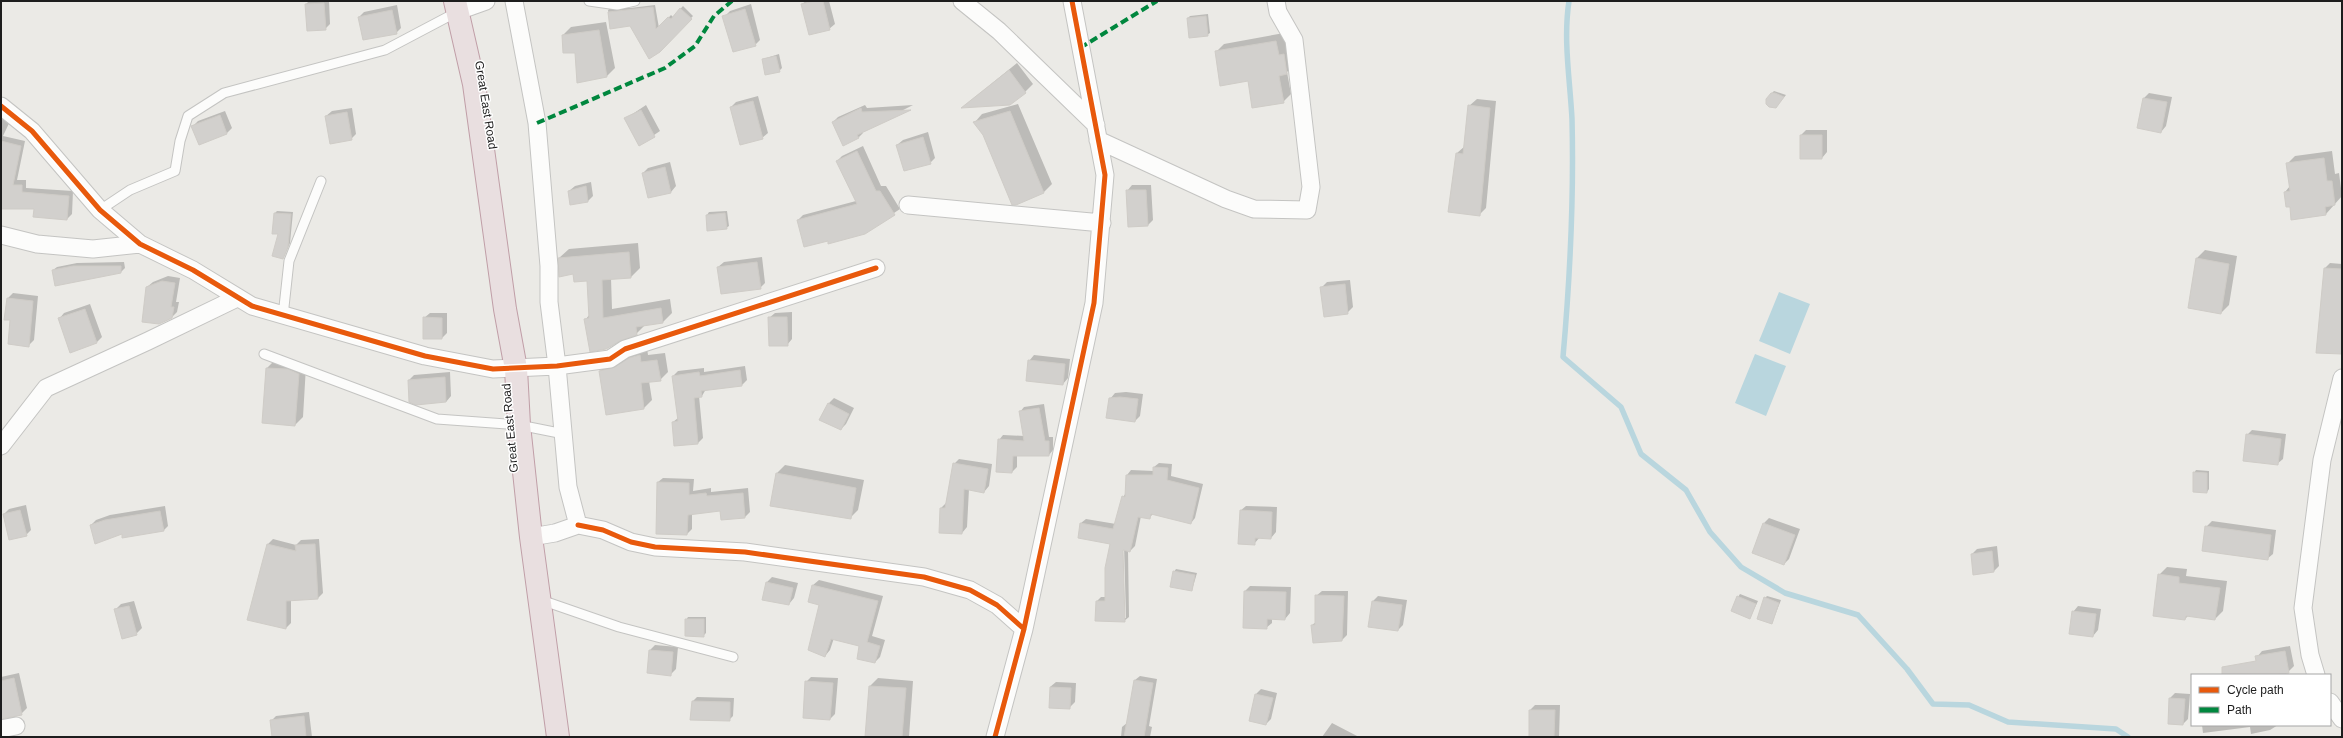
<svg xmlns="http://www.w3.org/2000/svg" width="2343" height="738" viewBox="0 0 2343 738" font-family="Arial,sans-serif">
<style>
.water{fill:#b9d6de}
.shadow{fill:#0003;fill-rule:evenodd}
.lines{fill:none;stroke-linecap:round;stroke-linejoin:round}
.stream{stroke:#b9d6de;stroke-width:5.5}
.building{fill:#d2d0cd;stroke:#cfccc7}
.lane-casing{stroke:#c4c4c2;stroke-width:11}
.street-casing{stroke:#c4c4c2;stroke-width:19}
.highway-casing{stroke:#c09ea7;stroke-width:24}
.lane{stroke:#fcfcfb;stroke-width:9}
.street{stroke:#fcfcfb;stroke-width:17}
.highway{stroke:#e9dfe0;stroke-width:22}
.quiet{stroke:#00873e;stroke-width:4;stroke-dasharray:8 4;stroke-linecap:butt}
.cycleway-casing{stroke:#fff;stroke-width:8}
.cycleway{stroke:#e8590c;stroke-width:5}
.labels{text-anchor:middle;dominant-baseline:central;stroke-width:3;stroke-linejoin:round;paint-order:stroke}
.street-label{font-size:12px;fill:#1d1d1d;stroke:#fff}
</style>
<rect width="100%" height="100%" fill="#ebeae6"/>
<!-- water -->
<path class="water" d="M1779,292l31,12 -20,50 -31,-13z
M1755,354l31,12 -20,50 -31,-13z"/>
<!-- shadow -->
<path class="shadow" d="M309,1h20l1,23 -5,5 -19,-25z
M806,1h23l6,23 -6,5 -27,-25z
M751,4l9,36 -5,5 -30,-29 5,-5z
M397,5l4,23 -5,5 -37,-16 5,-5z
M655,5l4,23 12,-13 2,2 10,-11 10,10 -34,35 -29,-26 -19,3 -3,-18 3,-2h19z
M1208,14l2,19 -3,2 -19,-17 2,-2z
M606,22l9,46 -8,8 -32,-24 -12,-17 8,-8z
M1284,33l10,32 -7,7 4,22 -8,8 -35,-22 -32,-28 8,-8z
M779,54l3,14 -3,3 -16,-12z
M1017,63l16,21 -8,8 -62,15z
M1774,91l12,4 -10,12 -5,-13z
M2149,93l23,4 -6,29 -5,6 -17,-34z
M758,96l10,37 -6,5 -31,-31 5,-5z
M1477,99l19,2 -10,107 -7,7 -22,-62 8,-7 4,-40z
M1018,104l34,80 -8,8 -31,11 -29,-69 -9,-12 7,-8z
M646,105l14,26 -21,14 -14,-26z
M865,105l2,3 46,-3 -51,26 1,2 -5,5 -25,-16 5,-5z
M352,108l4,26 -5,5 -25,-23 6,-5z
M225,111l7,17 -5,5 -34,-7 5,-5z
M1,114l10,5 -8,17 22,5 -8,39h9v8l47,3 -1,23 -5,5 -32,-11 -34,-1z
M1806,130h21v22l-5,6 -21,-23z
M928,132l7,26 -5,5 -33,-18 6,-5z
M863,146l18,40h5l14,23 -36,24 -36,7 -30,-20 5,-5 53,-14 -19,-40 5,-5z
M2332,151l3,23 4,-1 3,23 -16,18 -34,5 -1,-14 -6,-13 5,-6 -3,-22 8,-8z
M670,162l6,24 -5,6 -22,5 -6,-24 5,-5z
M591,182l2,14 -5,5 -19,-10 6,-5z
M1132,185h19l2,35 -5,5 -21,-34z
M277,211l16,1 -3,31 -7,15 -8,-45z
M727,211l2,15 -3,2 -18,2 -1,-15 2,-3z
M638,243l2,25 -9,9 -20,1 1,31 58,-10 2,14 -9,9 -18,3 -9,9 -51,-14 5,-6 -2,-34 -14,-7 -15,-15 10,-9z
M2205,250l32,6 -8,49 -8,8 -24,-55z
M762,257l3,26 -5,5 -42,-21 6,-5z
M124,262l1,6 -4,4 -68,-2 4,-3 20,-4z
M2330,263l12,1v89l-17,-85z
M168,276l12,2 -4,24h3l-2,10 -5,5 -25,-30 6,-5z
M1350,280l3,27 -6,6 -26,-25 6,-6z
M13,293l25,3 -4,44 -6,6 -20,-48z
M90,304l12,33 -5,5 -38,-23 5,-6z
M792,312v27l-5,6 -18,-27 6,-5z
M430,313h17v20l-5,5 -18,-20z
M647,348l1,7 17,-2 3,19 -8,8 -11,1 3,19 -8,8 -37,6 -7,-43 8,-8 16,-3 14,-10z
M1034,355l36,4 -2,19 -5,6 -34,-23z
M275,360l31,6 -3,51 -8,8 -28,-57z
M745,366l2,14 -5,5 -36,4 -4,7h-3l4,42 -5,5 -25,-21 5,-4 -5,-42 5,-5 26,-3v4z
M450,372l1,24 -5,6 -37,-22 5,-5z
M1126,392l17,2 -3,22 -5,5 -25,-22 5,-6z
M834,398l20,10 -8,16 -5,5 -13,-25z
M1044,404l5,33h4v13l-4,5h-32v12l-5,5 -13,-32 4,-5 21,1 -4,-24 4,-5z
M2252,430l34,4 -3,25 -6,5 -30,-29z
M959,459l33,5 -3,22 -5,6 -15,-3 -2,38 -5,6 -21,-25 5,-5 8,-39z
M1159,463l13,1 -1,12 32,8 -8,34 -4,5 -38,-9 -4,4 -8,-2 -6,30 -5,5 -2,-1 1,67 -5,4 -27,-20 4,-4h5l5,-54 -30,-20 5,-4 30,5 7,-27 3,-4 1,-18 4,-5 23,1v-4zM1122,545h2l2,73h-2z
M785,465l79,15 -6,30 -8,8 -73,-45z
M2196,470l13,1v18l-2,3 -13,-19z
M663,478l31,1 -1,12 18,-3v4l37,-4 2,24 -5,5 -24,-7 -29,4v15l-5,5 -29,-52z
M26,505l5,25 -5,5 -22,-21 5,-5z
M165,506l3,20 -5,5 -40,2 -32,-8 5,-5 14,-5z
M1246,506l31,1 -1,25 -5,6 -11,-1 -6,7 -14,-33z
M1769,518l31,11 -11,30 -5,5 -20,-41z
M2212,521l64,9 -3,24 -6,5 -61,-32z
M273,539l23,6 5,-5 18,-1 4,54 -5,5 -27,2v23l-5,5 -18,-84z
M1997,546l2,20 -5,5 -20,3 -2,-20 5,-5z
M2167,567l20,2 -1,7 41,5 -4,30 -8,8 -26,-4 -4,4 -26,-44z
M1176,569l21,4 -5,17 -18,-18z
M772,577l26,6 -4,15 -5,6 -22,-22z
M819,580l64,16 -11,40 13,4 -5,17 -5,5 -15,-17 -26,-7 -4,12 -5,6 -5,-52 -7,-19z
M1250,586l41,1 -1,26 -5,6h-13v4l-6,5 -21,-37z
M1322,591h26l-1,44 -5,5 -30,-15 4,-3v-26z
M1740,594l18,7 -8,17 -12,-21z
M1378,596l29,4 -4,25 -5,5 -25,-29z
M1767,596l14,4 -9,23 -7,-25z
M134,601l8,27 -6,6 -21,-24 6,-6z
M2078,606l23,3 -3,21 -5,6 -20,-24z
M688,617h18v16l-3,3 -17,-16z
M655,645l23,2 -2,22 -5,5 -21,-24z
M2290,646l4,20 -6,6 -28,3 -3,-18 5,-6z
M19,673l8,35 -6,6 -20,4v-41z
M1140,676l17,3 -8,47 3,1 -2,10h-29l1,-10 5,-4 8,-43z
M811,677l27,1 -3,36 -5,5 -24,-37z
M878,678l35,3 -4,56h-43l4,-51z
M1056,682l20,1 -1,19 -6,6 -19,-21z
M1261,689l16,4 -6,26 -5,5 -10,-30z
M2175,693l15,1 -2,25 -5,5 -13,-26z
M697,697l37,1 -1,18 -4,4 -36,-19z
M1535,705h25l-1,32h-29v-27z
M309,712l3,25h-39l-2,-16 5,-5z
M1332,723l27,14h-37z
M2202,725h76l-8,5 -19,4 -1,-7 -47,6z"/>
<g class="lines">
<!-- stream -->
<path class="stream" d="M1569,1c-6,39 1,79 3,118 2,80 -2,159 -9,238l58,50 20,47 45,36 24,42 31,35 44,26 73,22 49,54 26,35 36,1 39,17 108,7 12,8"/>
</g>
<!-- building -->
<path class="building" d="M814,1h9l7,29 -21,5 -8,-31z
M324,3l2,27 -19,1 -2,-27z
M653,7l3,22 12,-12 3,2 9,-11 12,11 -32,33 -11,7 -19,-33 -20,3 -2,-17z
M745,9l11,37 -23,6 -11,-36z
M392,10l5,24 -34,6 -5,-23z
M1206,16l2,20 -19,2 -2,-20z
M599,30l8,47 -30,6 -2,-30h-12l-1,-18z
M1276,41l3,14 5,-1 3,20 -8,2 5,27 -32,5 -4,-27 -28,5 -5,-35z
M776,56l4,16 -15,3 -3,-16z
M1009,70l17,23 -16,12 -49,3z
M1771,93h4l9,4 -8,11 -7,-1 -3,-3v-5z
M2143,98l24,4 -6,31 -24,-5z
M753,101l10,38 -23,6 -10,-38z
M1468,105l22,3 -10,108 -32,-4 8,-59 7,1z
M861,108l1,4 49,-2 -54,25 2,3 -16,8 -11,-24z
M641,110l14,27 -16,9 -15,-28z
M1010,111l34,82 -28,12h-4l-29,-70 -10,-13z
M347,112l5,28 -22,4 -5,-28z
M220,115l7,19 -28,11 -8,-19z
M1800,135h22v24h-22z
M923,137l8,27 -27,7 -8,-26z
M1,141l20,5 -8,39h9v7l47,4 -2,24 -34,-3 1,-8h-33z
M857,151l19,40h4l15,24 -30,19 -37,10v-3l-24,6 -7,-27 60,-16 -21,-43z
M2324,158l3,23h5l3,24 -10,2 1,8 -35,5 -1,-13h-4l-2,-15 6,-1 -4,-28z
M665,167l6,26 -23,5 -6,-25z
M586,186l2,16 -18,3 -2,-14z
M1126,190h20l2,36 -20,1z
M274,213l17,1 -3,33 -5,12 -11,-3 6,-22h-6z
M725,213l2,16 -20,2 -1,-16z
M629,252l2,26 -29,2 1,38 58,-10 2,15 -27,4 1,8 -17,6 -14,8 -16,3 -6,-33 5,-1 -2,-37 -13,1 -1,-8 -14,3 -1,-19z
M2196,258l33,6 -8,50 -33,-6z
M757,262l4,27 -40,5 -4,-27z
M73,266h48v7l-66,13 -3,-16z
M2324,268l18,1v85l-26,-1z
M162,281l13,2 -4,24h3l-2,11 -13,6 -17,-2 4,-35z
M1345,284l3,30 -24,3 -4,-30z
M7,298l26,3 -4,46 -21,-3 2,-24h-6z
M85,309l12,34 -27,10 -12,-35z
M423,317l19,1v21h-19z
M768,317h19l1,29h-19z
M640,355l1,7 16,-2 4,21 -20,2 3,26 -38,6 -7,-44 16,-4 14,-9z
M1028,360l37,4 -2,21 -37,-4z
M266,368l22,1 11,5 -4,52 -33,-3z
M740,370l2,16 -41,5 1,6 -8,1 4,46 -24,2 -2,-24 6,-1 -6,-45 27,-4 1,4z
M445,377l1,25 -30,3 -7,-3 -1,-22z
M1120,397l18,2 -3,23 -29,-4 3,-20z
M828,403l21,11 -8,16 -22,-10z
M1039,408l6,33h4v15h-36l-1,17 -16,-1 2,-33 26,2 -5,-30z
M2246,434l35,5 -3,26 -35,-4z
M953,463l35,6 -4,24 -20,-4 -2,45 -23,-1 1,-25h5z
M1153,467l15,1 -1,12 32,8 -8,36 -40,-10 -1,5 -12,-2 -8,35 -7,-2 2,72 -30,-1 1,-20h9v-33l5,-24 -32,-6 2,-15 33,6 9,-33 3,1 1,-22h27z
M2193,472l14,1v20l-14,-1z
M776,473l80,15 -5,31 -81,-13z
M657,482l32,1v12l17,-2 1,3 36,-3 2,25 -24,2 -1,-9 -32,4 -1,20 -31,-1z
M20,510l7,26 -18,4 -6,-26z
M1240,510l32,2 -1,27 -16,-1v7l-17,-1z
M160,511l4,20 -42,7v-4l-27,10 -5,-19 15,-5z
M1763,523l32,12 -11,30 -32,-12z
M2205,526l66,9 -3,25 -66,-9z
M267,544l29,7 -1,-6 20,-1 3,55 -32,2v28l-39,-9z
M1992,551l2,21 -21,3 -2,-21z
M1173,571l22,4 -3,16 -22,-4z
M2158,574l21,3v6l41,5 -5,32 -29,-4 -1,4 -32,-4z
M766,582l27,6 -4,17 -27,-5z
M812,585l66,16 -11,41 13,4 -5,17 -18,-4 2,-13 -28,-7 -6,18 -17,-7 11,-45 -11,-3z
M1244,591l42,1 -1,28 -18,-1v10l-24,-1z
M1315,595l29,1 -2,45 -29,2 -2,-18h4z
M1737,596l19,8 -6,15 -19,-8z
M1764,597l15,6 -7,21 -15,-5z
M1372,601l30,4 -4,26 -30,-4z
M129,606l8,29 -15,4 -8,-30z
M2072,611l24,3 -3,23 -24,-3z
M685,619h19v18l-19,-1z
M649,650l24,2 -2,24 -24,-3z
M2285,651l4,22 -15,2h-52v-8l34,-6 -1,-5z
M14,678l8,37 -21,4v-38z
M1134,680l19,3 -9,54h-20z
M805,681l28,2 -3,37 -27,-2z
M869,686l37,2 -4,49h-37z
M1050,687l21,1 -1,21 -21,-1z
M1255,694l18,4 -7,27 -17,-4z
M2169,698l16,1 -2,26 -15,-1z
M692,701l38,1v19l-40,-1z
M1529,710h26l-1,27h-25z
M304,716l2,21h-34l-2,-17z"/>
<g class="lines">
<!-- lane casing -->
<g class="lane-casing">
<path id="lane" d="M589,1l28,4 18,-4
M100,210l30,-20 45,-19 5,-30 8,-25 36,-23 161,-43 72,-38
M283,316l6,-55 32,-80
M264,354l173,65 82,6 45,9
M541,600l78,27 114,30"/>
</g>
<!-- street casing -->
<g class="street-casing">
<path id="street" d="M514,1l23,122 12,143v36l8,64 11,121 10,38 -23,8 -24,4
M962,1l37,30 97,94
M458,11l28,-10
M1,106l31,25 68,79 40,34 53,26 59,36 173,50 68,13 64,-3 53,-7 15,-10 251,-81
M1098,140l128,59 28,10 53,1 4,-23 -17,-147 -16,-28 -2,-11
M908,205l194,18
M1,235l36,9 56,5 47,-5
M1,446l45,-58 102,-47 89,-43
M578,525l25,5 28,12 24,5 90,5 179,25 46,13 27,15 27,24
M2316,675l-6,-20 -7,-47 19,-148 20,-82
M2330,702l12,17
M1,729l15,-3
M995,737l29,-108 70,-326 11,-128 -33,-174"/>
</g>
<!-- highway casing -->
<g class="highway-casing">
<path id="highway" d="M455,1l19,83 31,225 11,60 3,56 12,112 27,200"/>
</g>
<!-- lane -->
<use href="#lane" class="lane"/>
<!-- street -->
<use href="#street" class="street"/>
<!-- highway -->
<use href="#highway" class="highway"/>
<!-- quiet -->
<path class="quiet" d="M1080,48l77,-47
M537,123l128,-55 30,-22 19,-30 18,-15"/>
<!-- cycleway casing -->
<g class="cycleway-casing">
<path id="cycleway" d="M1,106l31,25 68,79 40,34 53,26 59,36 173,50 68,13 64,-3 53,-7 15,-10 251,-81
M578,525l25,5 28,12 24,5 90,5 179,25 46,13 27,15 27,24
M995,737l29,-108 70,-326 11,-128 -33,-174"/>
</g>
<!-- cycleway -->
<use href="#cycleway" class="cycleway"/>
</g>
<g class="labels">
<!-- street labels -->
<g class="street-label">
<text transform="translate(486 105) rotate(81)">Great East Road</text>
<text transform="translate(510 428) rotate(-95)">Great East Road</text>
</g>
</g>
<!-- border -->
<rect width="2343" height="738" fill="none" stroke="#1d1d1d" stroke-width="4"/>
<!-- legend -->
<rect x="2191" y="674" width="140" height="52" fill="#ffffff" stroke="#a5a5a5"/>
<rect x="2199" y="687" width="20" height="6" fill="#e8590c" stroke="#a5a5a5"/>
<text x="2227" y="694" font-size="12" fill="#1d1d1d">Cycle path</text>
<rect x="2199" y="707" width="20" height="6" fill="#00873e" stroke="#a5a5a5"/>
<text x="2227" y="714" font-size="12" fill="#1d1d1d">Path</text>
</svg>
